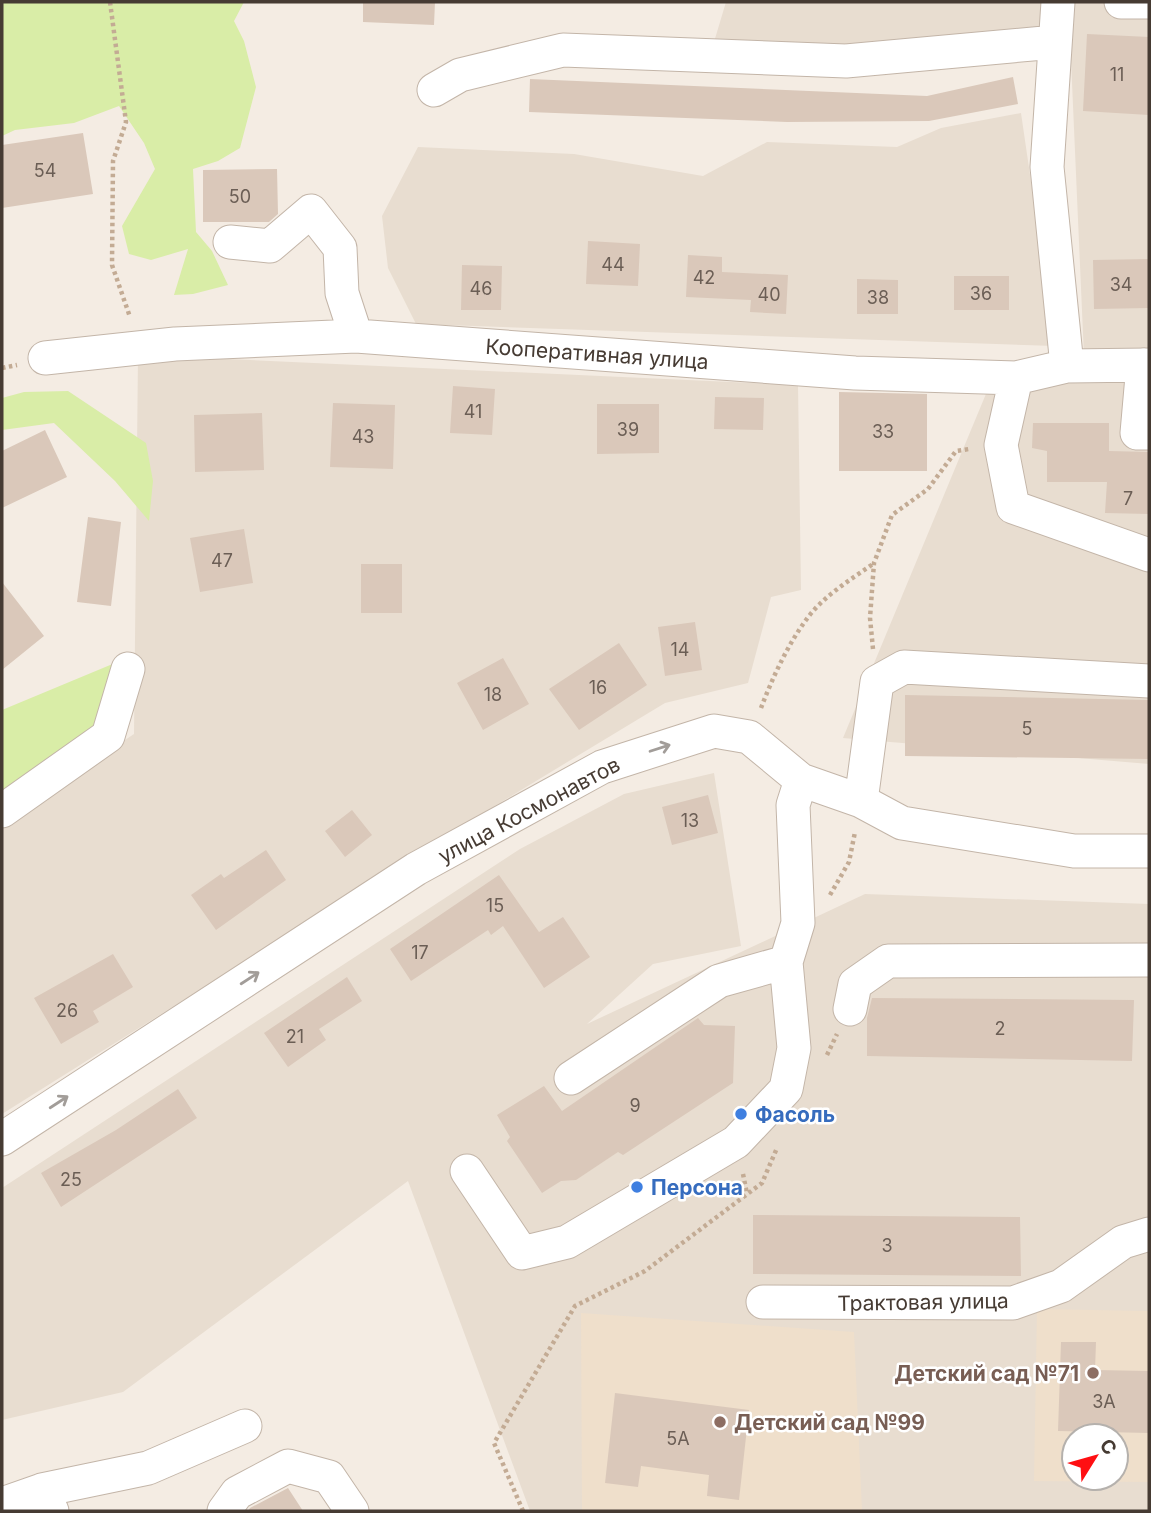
<svg xmlns="http://www.w3.org/2000/svg" width="1151" height="1513" viewBox="0 0 1151 1513" font-family="Inter,sans-serif">
<style>
.residential{fill:#e8ddd0;fill-rule:evenodd}
.education{fill:#efdfcb;fill-rule:evenodd}
.green{fill:#d9eda7}
.building{fill:#dac8ba}
.lines{fill:none;stroke-linecap:round;stroke-linejoin:round}
.minor-casing{stroke:#c3b5a8;stroke-width:35}
.path{stroke:#c3ab94;stroke-width:4.5;stroke-dasharray:3.5 3.5;stroke-linecap:butt}
.minor{stroke:#fff;stroke-width:33}
.oneway{stroke:#a29d99}
.shop-dot{fill:#3f7fe0;stroke:#fff;stroke-width:2.5}
.education-dot{fill:#8d6e63;stroke:#fff;stroke-width:2.5}
.labels{text-anchor:middle;dominant-baseline:central;stroke-width:5;stroke-linejoin:round;paint-order:stroke}
.number-label{font-size:18px;fill:#6b5e55}
.street-label{font-size:21px;fill:#463b33;stroke:#fff}
.shop-label{font-size:21px;font-weight:bold;fill:#366cbe;stroke:#fff;text-anchor:start}
.education-label{font-size:21px;font-weight:bold;fill:#785e54;stroke:#fff;text-anchor:end}
</style>
<rect width="100%" height="100%" fill="#f4ece3"/>
<!-- residential -->
<path class="residential" d="M726,2h423v762l-306,-26 150,-361 92,2 -14,-319 -357,-18z
M1021,113l34,233 -639,-22 -28,-56 -6,-52 36,-69 156,7 129,22 64,-34 130,5 44,-19z
M138,355l660,30 3,205 -30,7 -23,86 -83,20 -225,136 -438,275v-292l132,-88z
M714,773l27,173 -88,18 -66,60 278,-130 284,10v607h-619l-122,-330 -285,211 -121,28v-232l518,-339 104,-55zM1074,1436h42v42h-42z"/>
<!-- education -->
<path class="education" d="M1037,1309l112,2v171l-115,-1zM1074,1436h42v42h-42z
M581,1313l273,19 8,179h-280z"/>
<!-- green -->
<path class="green" d="M2,2h242l-10,19 10,20 12,46 -16,61 -22,13 -25,8 3,63 16,19 16,34 -35,9 -19,1 14,-46 -37,11 -22,-6 -7,-28 33,-57 -11,-26 -25,-37 -45,17 -59,7 -13,6z
M68,391l78,52 7,38 -4,40 -34,-40 -61,-58 -52,7v-32l22,-6z
M127,658l-21,54 -14,17 -90,74v-93z"/>
<!-- building -->
<path class="building" d="M363,2h72l-1,23 -71,-3z
M1087,34l62,3v78l-66,-4z
M1013,77l5,27 -89,17 -142,1 -258,-10 1,-33 397,17z
M83,133l10,61 -91,14v-63z
M277,169l1,45 -9,8h-66v-52z
M588,241l52,3 -2,42 -52,-2z
M688,255l34,2v15l66,3 -2,39 -36,-2 1,-12 -65,-3z
M1149,259v49l-55,1 -1,-49z
M462,265l40,1 -1,44h-40z
M954,276h55v34h-55z
M857,279l41,1v34h-41z
M453,386l42,3 -3,46 -42,-2z
M839,392l88,2v77h-88z
M715,397l49,1 -1,32 -49,-1z
M333,403l62,2 -2,64 -63,-2z
M597,404h62v49l-62,1z
M262,413l2,57 -69,2 -1,-57z
M1033,423h76v28l40,1v62l-44,-1 2,-31h-60v-31l-15,-3z
M45,430l22,47 -65,31v-57z
M88,517l33,5 -10,84 -34,-4z
M244,529l9,54 -53,9 -10,-54z
M361,564h41v49h-41z
M2,582l42,54 -42,34z
M695,622l7,48 -37,6 -7,-49z
M619,643l28,42 -68,45 -30,-41z
M503,658l26,46 -46,26 -26,-47z
M905,695l244,5v59l-244,-3z
M708,795l10,38 -46,12 -10,-38z
M352,810l20,25 -27,22 -20,-26z
M266,850l20,30 -70,50 -25,-35 30,-21 3,4z
M499,875l40,57 24,-15 27,40 -46,31 -41,-62 -12,9 -3,-5 -77,51 -21,-32z
M113,954l20,33 -40,24 6,11 -38,22 -27,-46z
M347,977l15,24 -43,28 7,11 -38,27 -24,-34z
M872,998l262,2 -2,61 -265,-5v-38z
M698,1018l6,7 31,1 -2,57 -110,72 -5,-3 -42,28 -15,1 -19,12 -35,-52 3,-4 -13,-22 47,-29 18,25z
M178,1089l19,29 -136,89 -20,-34 75,-43z
M753,1215l267,2 1,59 -268,-2z
M1061,1342h35l-1,28 54,1v62l-91,-2z
M615,1393l134,17 -10,90 -32,-4 2,-21 -68,-9 -3,21 -33,-4z
M288,1488l15,23h-55l2,-3z"/>
<g class="lines">
<!-- minor casing -->
<g class="minor-casing">
<path id="minor" d="M1058,2l-11,165 20,199
M1121,2h28
M434,90l26,-15 103,-25 283,11 209,-19
M230,242l40,4 41,-35 29,37 2,45 14,43
M45,358l130,-14 181,-8 499,37 161,5 51,-12 82,-1
M1143,365l-6,68h12
M1016,378l-15,67 12,62 136,48
M861,801l16,-119 27,-15 245,14
M2,811l106,-75 20,-67
M850,1009l5,-25 33,-23 261,-1
M571,1078l148,-97 67,-19
M2,1139l414,-270 186,-102 112,-36 35,6 52,43 60,21 41,22 172,28h75
M467,1171l55,82 45,-11 169,-100 50,-53 8,-41 -8,-86 12,-39 -5,-118 8,-25
M763,1302l250,1 48,-17 62,-44 26,-8
M2,1504l40,-14
M52,1511l-10,-21 106,-22 97,-42
M224,1511l13,-18 51,-27 41,11 23,34"/>
</g>
<!-- path -->
<path class="path" d="M110,2l16,120 -13,39 -1,104 18,52
M2,368l15,-3
M873,649l-3,-31 4,-55 18,-48 36,-26 28,-38 13,-2
M761,708c11,-29 26,-62 45,-88 16,-23 44,-40 67,-56
M830,895l19,-33 6,-30
M827,1055l10,-21
M743,1174l4,20
M523,1511l-29,-68 81,-137 70,-35 117,-88 15,-35"/>
<!-- minor -->
<use href="#minor" class="minor"/>
</g>
<!-- one-way arrows -->
<defs><path id="oneway-shaft" d="M-6 0H5M1.5-3L5.5 0L1.5 3" fill="none" stroke-width="1.6" stroke-linecap="round" stroke-linejoin="round" transform="scale(1.75)"/></defs>
<g class="oneway">
<use href="#oneway-shaft" transform="translate(660 748) rotate(-18)"/>
<use href="#oneway-shaft" transform="translate(250 978) rotate(-33)"/>
<use href="#oneway-shaft" transform="translate(59 1102) rotate(-33)"/>
</g>
<!-- markers -->
<g class="shop-dot">
<circle cx="741" cy="1114" r="7"/>
<circle cx="637" cy="1187" r="7"/>
</g>
<g class="education-dot">
<circle cx="1093" cy="1373" r="7"/>
<circle cx="720" cy="1422" r="7"/>
</g>
<g class="labels">
<!-- number labels -->
<g class="number-label">
<text x="1117" y="74">11</text>
<text x="45" y="170">54</text>
<text x="240" y="196">50</text>
<text x="613" y="264">44</text>
<text x="704" y="277">42</text>
<text x="1121" y="284">34</text>
<text x="481" y="288">46</text>
<text x="981" y="293">36</text>
<text x="769" y="294">40</text>
<text x="878" y="297">38</text>
<text x="473" y="411">41</text>
<text x="628" y="429">39</text>
<text x="883" y="431">33</text>
<text x="363" y="436">43</text>
<text x="1128" y="498">7</text>
<text x="222" y="560">47</text>
<text x="680" y="649">14</text>
<text x="598" y="687">16</text>
<text x="493" y="694">18</text>
<text x="1027" y="728">5</text>
<text x="690" y="820">13</text>
<text x="495" y="905">15</text>
<text x="420" y="952">17</text>
<text x="67" y="1010">26</text>
<text x="1000" y="1028">2</text>
<text x="295" y="1036">21</text>
<text x="635" y="1105">9</text>
<text x="71" y="1179">25</text>
<text x="887" y="1245">3</text>
<text x="1104" y="1401">3А</text>
<text x="678" y="1438">5А</text>
</g>
<!-- street labels -->
<g class="street-label">
<text transform="translate(597 354) rotate(4)">Кооперативная улица</text>
<text transform="translate(529 810) rotate(-28)">улица Космонавтов</text>
<text transform="translate(923 1302) rotate(-1)">Трактовая улица</text>
</g>
<!-- shop labels -->
<g class="shop-label">
<text x="755" y="1114">Фасоль</text>
<text x="651" y="1187">Персона</text>
</g>
<!-- education labels -->
<g class="education-label">
<text x="1079" y="1373">Детский сад №71</text>
<text x="734" y="1422" text-anchor="start">Детский сад №99</text>
</g>
</g>
<!-- border -->
<rect width="1151" height="1513" fill="none" stroke="#463b33" stroke-width="7"/>
<!-- north arrow -->
<g transform="translate(1095 1457) rotate(53)"><circle r="33" fill="#ffffff" stroke="#b5b1ad" stroke-width="2"/>
<path d="M0-5L12 26L0 18L-12 26Z" fill="#ff0f12"/>
<text y="-10" font-size="19" font-weight="bold" text-anchor="middle" fill="#463b33">С</text>
</g>
</svg>
